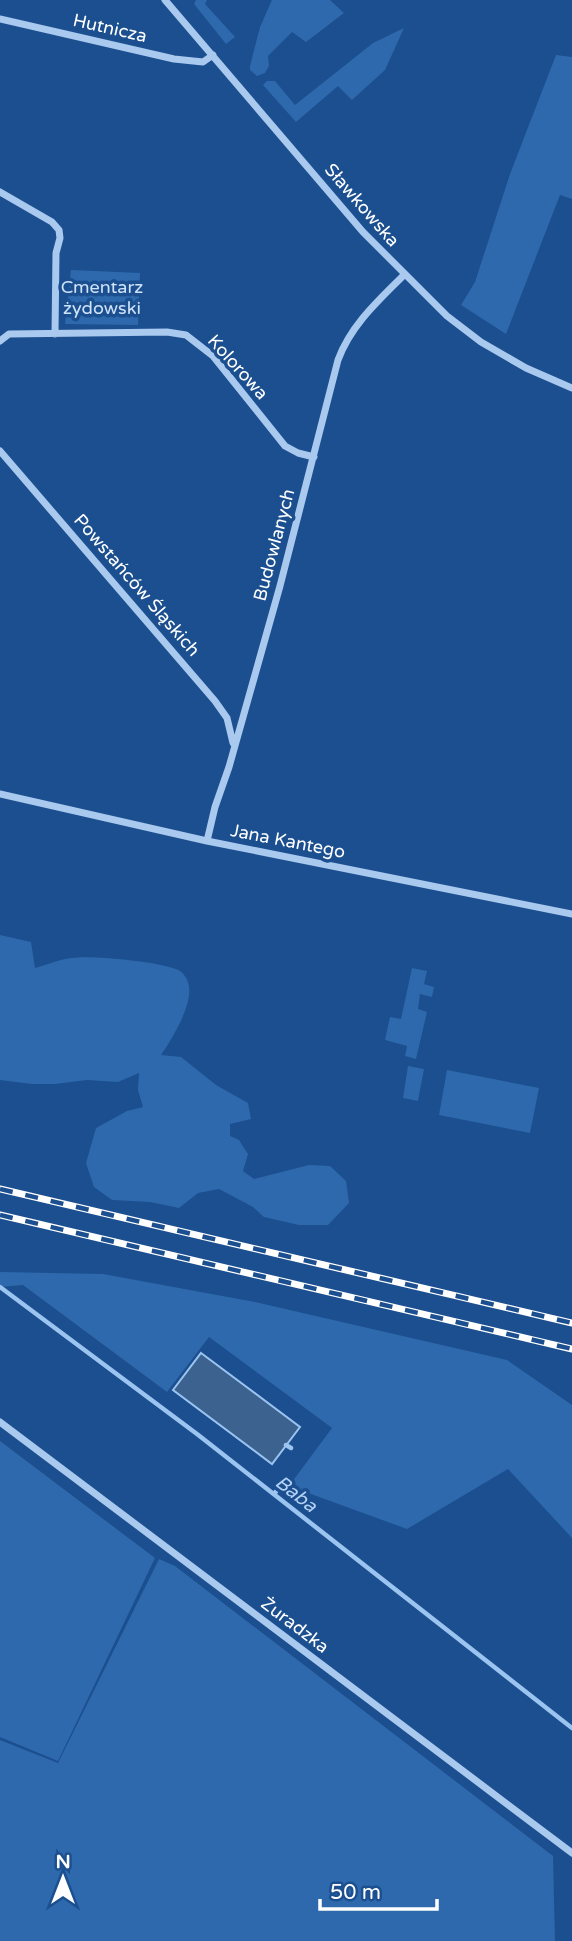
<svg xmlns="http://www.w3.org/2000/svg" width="572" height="1941" viewBox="0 0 572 1941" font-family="'Varela Round',sans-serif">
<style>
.green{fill:#2e69ad}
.water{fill:#3c6290;stroke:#9cc4f0;stroke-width:2}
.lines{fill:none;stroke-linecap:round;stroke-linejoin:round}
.stream{stroke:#9cc4f0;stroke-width:4.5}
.minor{stroke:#a9c9ee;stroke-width:7}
.rail-casing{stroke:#fff;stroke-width:7}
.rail{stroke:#1b4f8f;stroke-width:4.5;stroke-dasharray:13;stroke-linecap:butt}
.labels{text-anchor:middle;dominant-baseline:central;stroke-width:7;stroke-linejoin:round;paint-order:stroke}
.street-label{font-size:18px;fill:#fff;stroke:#1b4f8f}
.park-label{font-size:18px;fill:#cfe3fa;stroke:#1b4f8f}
.water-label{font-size:19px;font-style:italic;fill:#b5d3f5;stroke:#1b4f8f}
</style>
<rect width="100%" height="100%" fill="#1b4f8f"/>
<!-- green -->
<path class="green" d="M196,0h11l-2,4 30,33 -9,7 -32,-40z
M272,0h58l14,13 -38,29 -14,-10 -24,24 1,10 -4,7 -8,3 -7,-6v-4l10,-39z
M404,28l-19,42 -33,30 -14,-14 -42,36 -33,-37 4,-4h8l20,24 78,-62z
M556,55l16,2v142l-12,-4 -54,139 -45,-29 14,-23 35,-108z
M71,270l69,3 -2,52 -73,-1z
M0,935l31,7 4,26c12,-3 25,-9 37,-10 18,-3 94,4 108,13 3,2 6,6 7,9 10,19 -15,59 -26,75l20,2 35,28 32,18 3,16 -21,5v12l9,4 9,14 -5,17 11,8 55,-14 21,1 16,15 3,22 -21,22h-29l-35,-8 -11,-10 -34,-18 -21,4 -19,15 -29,-6 -38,-2 -18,-13 -8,-24 10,-35 31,-17 16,-4 -5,-17 1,-17 -21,9 -31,-2 -32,4h-23l-32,-4z
M412,968l15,3 -3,13 10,3 -2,10 -12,-3 -2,15 9,3 -11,47 -11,-3 2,-10 -22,-6 5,-23 11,2z
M408,1066l16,3 -6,32 -15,-3z
M447,1070l92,18 -9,45 -91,-18z
M0,1272l103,2 152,28 252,58 65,45v133l-64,-69 -101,60 -118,-43 43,-58 -123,-91 -42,55 -144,-107 -23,2z
M0,1441l155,117 -97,203 -58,-24z
M159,1559l16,7 378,290 2,85h-555v-201l58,23z"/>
<!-- water -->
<path class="water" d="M201,1353l99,74 -28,37 -99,-74z"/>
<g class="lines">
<!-- stream -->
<path class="stream" d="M0,1287l197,147 375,294
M286,1445l5,3
M274,1494l8,-10"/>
<!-- minor -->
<path class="minor" d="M165,0l198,232 84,84 34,26 45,26 46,20
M0,19l174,40 29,3 10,-7
M0,192l52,30 7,8 1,8 -4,15 -1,81
M0,341l9,-7 158,-2 19,3 27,21 72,90 13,7 16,4
M0,451l215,250 12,17 6,25
M0,794l207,47 365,73
M207,841l8,-34 14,-40 51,-181 58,-226c13,-35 40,-59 66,-85
M0,1422l572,431"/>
<!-- rail casing -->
<g class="rail-casing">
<path id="rail" d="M0,1189l572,134
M0,1215l572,134"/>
</g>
<!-- rail -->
<use href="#rail" class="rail"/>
</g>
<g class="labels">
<!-- street labels -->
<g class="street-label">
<text transform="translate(110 28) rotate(13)">Hutnicza</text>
<text transform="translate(362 205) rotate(49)">Sławkowska</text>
<text transform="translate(238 367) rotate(48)">Kolorowa</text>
<text transform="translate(274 545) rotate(-75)">Budowlanych</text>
<text transform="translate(137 585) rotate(49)">Powstańców Śląskich</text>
<text transform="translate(288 841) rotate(11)">Jana Kantego</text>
<text transform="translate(295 1625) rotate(37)">Żuradzka</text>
</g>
<!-- park labels -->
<g class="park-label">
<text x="102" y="287">Cmentarz<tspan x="102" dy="21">żydowski</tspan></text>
</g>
<!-- water labels -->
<g class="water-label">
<text transform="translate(296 1494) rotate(38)">Baba</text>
</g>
</g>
<!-- north arrow -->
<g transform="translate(63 1878)" stroke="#1b4f8f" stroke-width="5" paint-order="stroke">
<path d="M0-5L12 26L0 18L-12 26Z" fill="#ffffff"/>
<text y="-10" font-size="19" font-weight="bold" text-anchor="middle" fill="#ffffff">N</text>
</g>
<!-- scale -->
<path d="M320 1899v10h117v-10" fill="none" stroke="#ffffff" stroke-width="3.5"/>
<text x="330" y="1899" font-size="21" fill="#ffffff" stroke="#1b4f8f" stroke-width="5" paint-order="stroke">50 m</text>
</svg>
